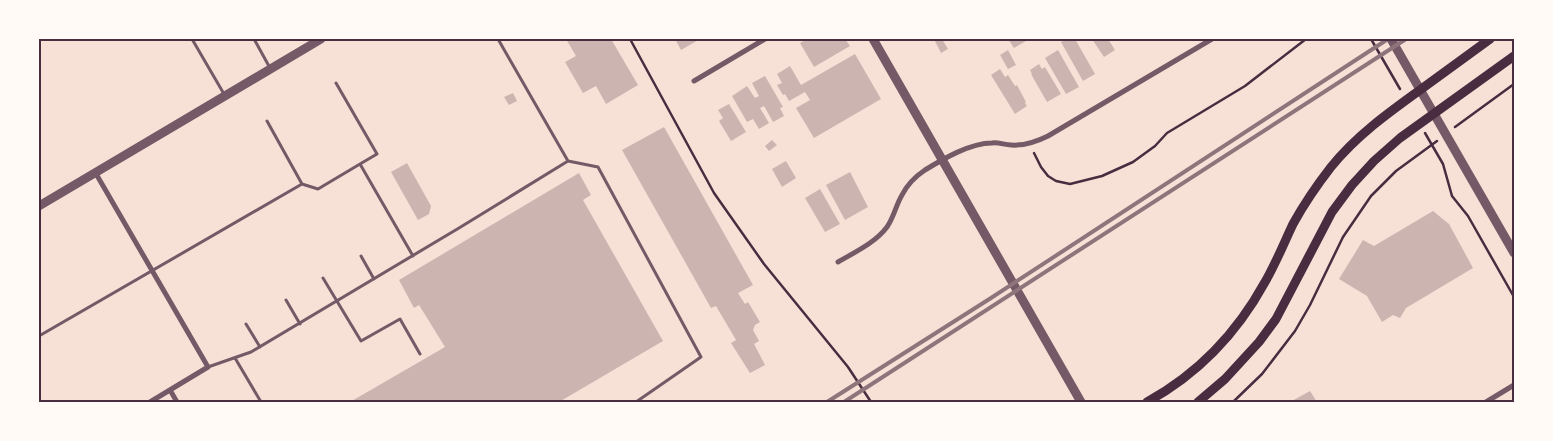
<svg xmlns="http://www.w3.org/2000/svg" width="1553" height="441" viewBox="0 0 1553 441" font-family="Overpass,sans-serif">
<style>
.building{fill:#ccb4b1}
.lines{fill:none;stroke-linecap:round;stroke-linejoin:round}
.path{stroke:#4a2c40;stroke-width:2.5}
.service{stroke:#755966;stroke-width:3}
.minor{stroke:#755966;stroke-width:5}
.tertiary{stroke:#755966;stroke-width:9}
.secondary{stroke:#4a2c40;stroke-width:9}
.rail{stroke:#8f747c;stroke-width:4}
.neatline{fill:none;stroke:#4a2c40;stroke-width:2}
</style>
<rect width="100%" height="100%" fill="#f7e1d7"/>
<!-- building -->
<path class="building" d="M566,39h45l27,46 -32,19 -10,-18 -13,7 -18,-31 11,-6z
M675,39h25l-19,11z
M807,39h38l5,7 -36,21 -14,-24z
M934,39h8l6,10 -7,4z
M1008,39h17l1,2 -12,7z
M1067,39h8l20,35 -12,7 -22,-39z
M1092,39h16l7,11 -11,7z
M1008,50l8,15 -8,4 -8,-14z
M1058,50l21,37 -13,7 -21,-36z
M855,54l26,45 -67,39 -18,-30 14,-8 -5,-8 -16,9 -4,-7 -2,1 -6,-10 5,-2 -5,-9 13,-8 11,19z
M1039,64l3,5 3,-2 16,27 -14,8 -16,-28h1l-2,-4z
M1000,69l5,8 3,-2 7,11 2,-1 9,17 -1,1 2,3 -12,8 -24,-39z
M765,76l18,31 -3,1 4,8 -11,6 -9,-16 -4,2 9,15 -10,6 -6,-10 -6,3 -15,-26 15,-10 8,12 4,-2 -7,-13z
M513,93l4,8 -8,4 -5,-8z
M729,104l17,28 -15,9 -12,-20 4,-3 -5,-8z
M664,127l89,158 -15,8 7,11 3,-2 12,20 -5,3 -2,5 6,11 -5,3 11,21 -15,8 -19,-30 5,-3 -20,-34 -5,2 -89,-158z
M772,140l5,5 -8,6 -4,-5z
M786,161l10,17 -14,9 -10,-18z
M407,163l24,43 -2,8 -11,6 -27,-48z
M850,172l18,35 -23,13 -19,-35z
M579,173l12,22 -8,5 80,141 -104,61h-209l95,-55 -26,-42 -5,3 -15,-28z
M820,189l20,35 -15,8 -20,-34z
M1433,211l16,13 24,44 -67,40 -6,10 -7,-3 -11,7 -15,-26 -28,-17 24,-39 11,6z
M1310,391l7,11h-27z"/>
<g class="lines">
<!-- path -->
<path class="path" d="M630,39l84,154 50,71 84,103 23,35
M1371,39l29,50
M1455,127l59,-43
M1425,133l18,31 9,32 16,20 46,81
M1034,153l7,14 7,9 8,5 14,3 32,-8 31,-14 22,-16 12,-13 78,-47 61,-47
M1233,402l29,-28 33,-43 15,-26 33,-68 28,-41 25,-25 41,-30"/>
<!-- service -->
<path class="service" d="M192,39l32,55
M254,39l16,29
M336,83l41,71 -17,10 53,92
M568,161l30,6 103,190 -65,45
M302,184l16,5 42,-25
M361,256l13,23
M323,278l38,63 39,-22 20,35
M286,300l14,24
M246,324l14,23
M39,336l263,-152 -35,-63
M235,358l26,44
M208,367l43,-15 208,-124 109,-67 -70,-122"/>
<!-- minor -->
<path class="minor" d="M694,81l71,-42
M95,172l113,195 -58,35
M838,262c17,-10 37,-19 49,-35 7,-10 9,-22 15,-32 5,-10 14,-19 23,-25 18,-11 45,-27 67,-27 6,-1 13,2 19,2 13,1 25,-3 37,-9l164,-97
M170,390l7,12
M1486,402l28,-17"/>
<!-- tertiary -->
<path class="tertiary" d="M873,39l208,363
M1391,39l123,214
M39,206l282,-167"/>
<!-- secondary -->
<path class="secondary" d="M1147,402c51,-28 90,-69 118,-120 11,-19 19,-39 28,-58 11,-20 24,-39 38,-57 25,-31 57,-54 89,-77 23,-17 47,-34 70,-51
M1198,402l27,-23 34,-37 17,-23 56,-107 20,-27 22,-24 26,-23 114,-82"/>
<!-- rail -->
<path class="rail" d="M827,402l164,-104 397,-259
M844,402l562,-363"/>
</g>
<!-- border -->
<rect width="1553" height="441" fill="none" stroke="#fffaf5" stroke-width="80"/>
<rect x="40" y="40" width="1473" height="361" class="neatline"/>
</svg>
